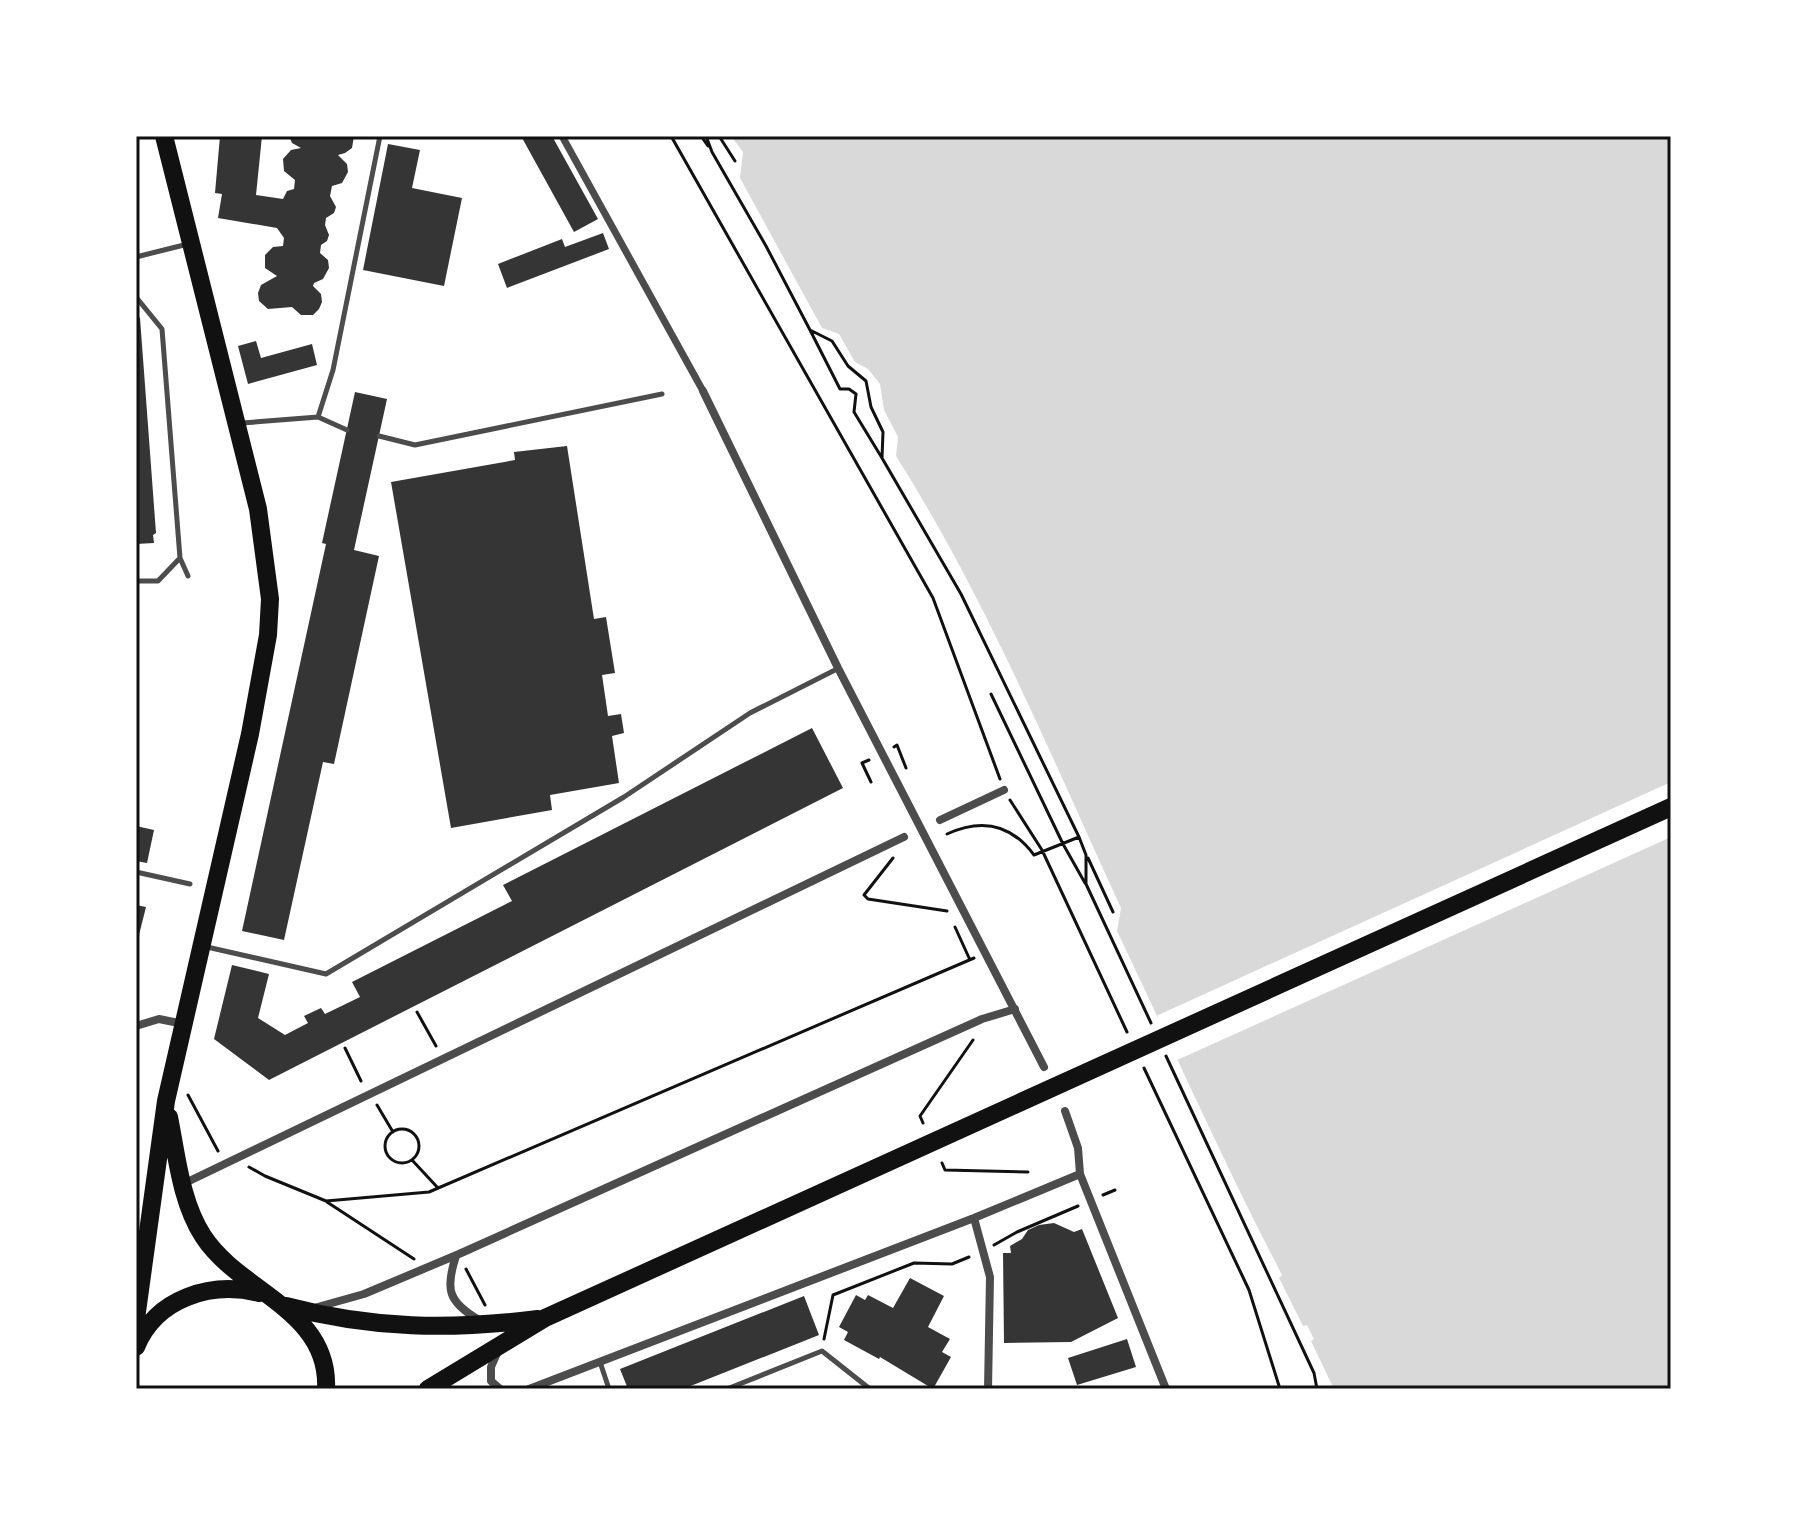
<svg xmlns="http://www.w3.org/2000/svg" width="1807" height="1525" viewBox="0 0 1807 1525" font-family="'Source Sans 3',sans-serif">
<style>
.water{fill:#d9d9d9}
.pier{fill:#fff}
.building{fill:#353535}
.lines{fill:none;stroke-linecap:round;stroke-linejoin:round}
.path{stroke:#111;stroke-width:3}
.service{stroke:#4c4c4c;stroke-width:5}
.pedestrian{stroke:#4c4c4c;stroke-width:7}
.minor{stroke:#4c4c4c;stroke-width:8}
.primary{stroke:#111;stroke-width:18}
.neatline{fill:none;stroke:#111;stroke-width:3}
</style>
<rect width="100%" height="100%" fill="#fff"/>
<!-- water -->
<path class="water" d="M731,136h940v1253h-337l-23,-48 3,-2 -7,-14 -4,1 -24,-48 3,-3c-59,-113 -110,-229 -165,-344l4,-23c-70,-152 -135,-310 -225,-452l2,-19 -14,-27 -4,-26 -12,-15 -13,-7 -16,-28 -17,-6 -82,-150 3,-26z"/>
<!-- pier -->
<path class="pier" d="M1671,782v55l-496,224 -21,-44z"/>
<!-- building -->
<path class="building" d="M220,136h42l-6,59 27,4 4,-8 7,-2 1,-9 -11,-9 -1,-12 8,-9 10,-2 -9,-5 -3,-7h65l-2,12 -7,5 -7,2 9,9 1,8 -6,11 -10,3 -2,10 6,11 -2,6 -8,5 -1,7 4,10 -2,6 -6,4 -1,8 8,7 1,8 -6,11 -9,4 -1,3 8,8 1,8 -3,7 -6,6h-12l-9,-8 -24,2 -9,-8 -1,-8 3,-8 16,-9 -12,-8v-13l8,-8 10,-1 1,-8 -7,-10 -59,-10 4,-24 -7,-1z
M521,136h31l46,83 -24,13z
M388,144l32,6 -8,38 50,10 -18,88 -81,-16z
M603,233l6,16 -102,39 -9,-24 64,-25 3,8z
M136,314l4,4 16,215 -3,2 1,8 -18,1z
M256,341l5,17 51,-14 5,21 -69,19 -10,-38z
M355,392l32,7 -33,151 25,6 -45,208 -11,-2 -39,178 -42,-9 84,-387 -4,-1z
M567,446l27,173 12,-2 9,56 -13,2 6,41 13,-2 3,19 -12,3 7,47 -69,12 2,15 -101,18 -60,-346 124,-22 -1,-8z
M812,728l31,60 -574,292 -55,-41 18,-74 37,9 -11,44 27,17 23,-12 -4,-7 17,-8 4,6 35,-17 -8,-15 160,-81 -9,-16z
M136,826l18,4 -7,33 -11,-2z
M136,905l10,2 -9,36h-1z
M1054,1223l20,9 8,-3 36,89 -47,24 -67,1 -1,-90h8l-1,-7 12,-7 6,-9 11,-5z
M910,1278l34,18 -16,31 22,12 -8,13 9,5 -18,32 -53,-32 -1,2 -35,-19 4,-8 -9,-5 17,-32 9,5 3,-5 25,13z
M804,1296l15,39 -136,54h-55l-8,-20z
M1127,1339l9,28 -59,18 -9,-27z"/>
<g class="lines">
<!-- path -->
<path class="path" d="M671,136l262,462 67,181
M701,136l7,10
M706,136l6,16 54,94 44,84 22,11 16,25 18,15 5,26 12,25 -1,26 79,136 118,243 7,18v29l65,139
M719,136l16,25
M810,330l30,59h9l7,5 -2,18 28,46
M991,694l72,150 22,39
M894,747l3,-2 9,23
M869,760l-7,3 9,19
M1010,800l32,50 85,182
M947,834c35,-16 64,-10 87,21l45,-18
M893,858l-29,37 4,4 79,12
M1088,858l25,54
M955,927l15,33
M417,1012l19,34
M345,1048l16,33
M1166,1056l148,317 3,16
M1144,1068l105,222 31,99
M188,1095l30,56
M377,1105l16,27
M923,1123l-3,-7 53,-76
M385 1146a17 17 0 1 1 34 0a17 17 0 1 1-34 0Z
M412,1160l26,28
M942,1163l3,7 83,2
M249,1167l16,9 61,25 103,-9 545,-234
M1103,1195l12,-5
M327,1202l87,57
M994,1245l23,-13 61,-26
M466,1269l19,36
M824,1339l9,-44 81,-32 38,1 17,-7"/>
<!-- service -->
<path class="service" d="M136,257l52,-13
M136,297l26,32 18,229 8,18
M318,417l29,13
M242,423l76,-6 15,-47 47,-234
M379,436l36,9 247,-51
M136,581h22l22,-23
M136,872l54,12
M207,947l119,27 298,-177 126,-84 87,-44
M600,1362l9,27
M727,1389l95,-38 48,38"/>
<!-- pedestrian -->
<path class="pedestrian" d="M562,136l141,255"/>
<!-- minor -->
<path class="minor" d="M703,391l135,277 206,399
M940,820l64,-30
M136,1026l23,-7 25,5
M1065,1111l13,37 2,26 86,215
M183,1184l721,-347
M974,1218l16,59 -2,112
M456,1256c-11,33 -8,46 23,64
M314,1308l50,-14 95,-40 523,-235 33,-10
M498,1351l-7,16v14l9,8
M529,1389l445,-171 106,-44"/>
<!-- primary -->
<path class="primary" d="M169,1117c8,40 12,85 34,119 36,56 127,74 123,153
M286,1306c86,23 165,24 252,13
M136,1319l30,-218 84,-367 18,-99 2,-36 -12,-90 -94,-373
M136,1347c20,-49 75,-66 123,-54
M428,1389l117,-71 1126,-511"/>
</g>
<!-- border -->
<rect width="1807" height="1525" fill="none" stroke="#ffffff" stroke-width="276"/>
<rect x="138" y="138" width="1531" height="1249" class="neatline"/>
</svg>
